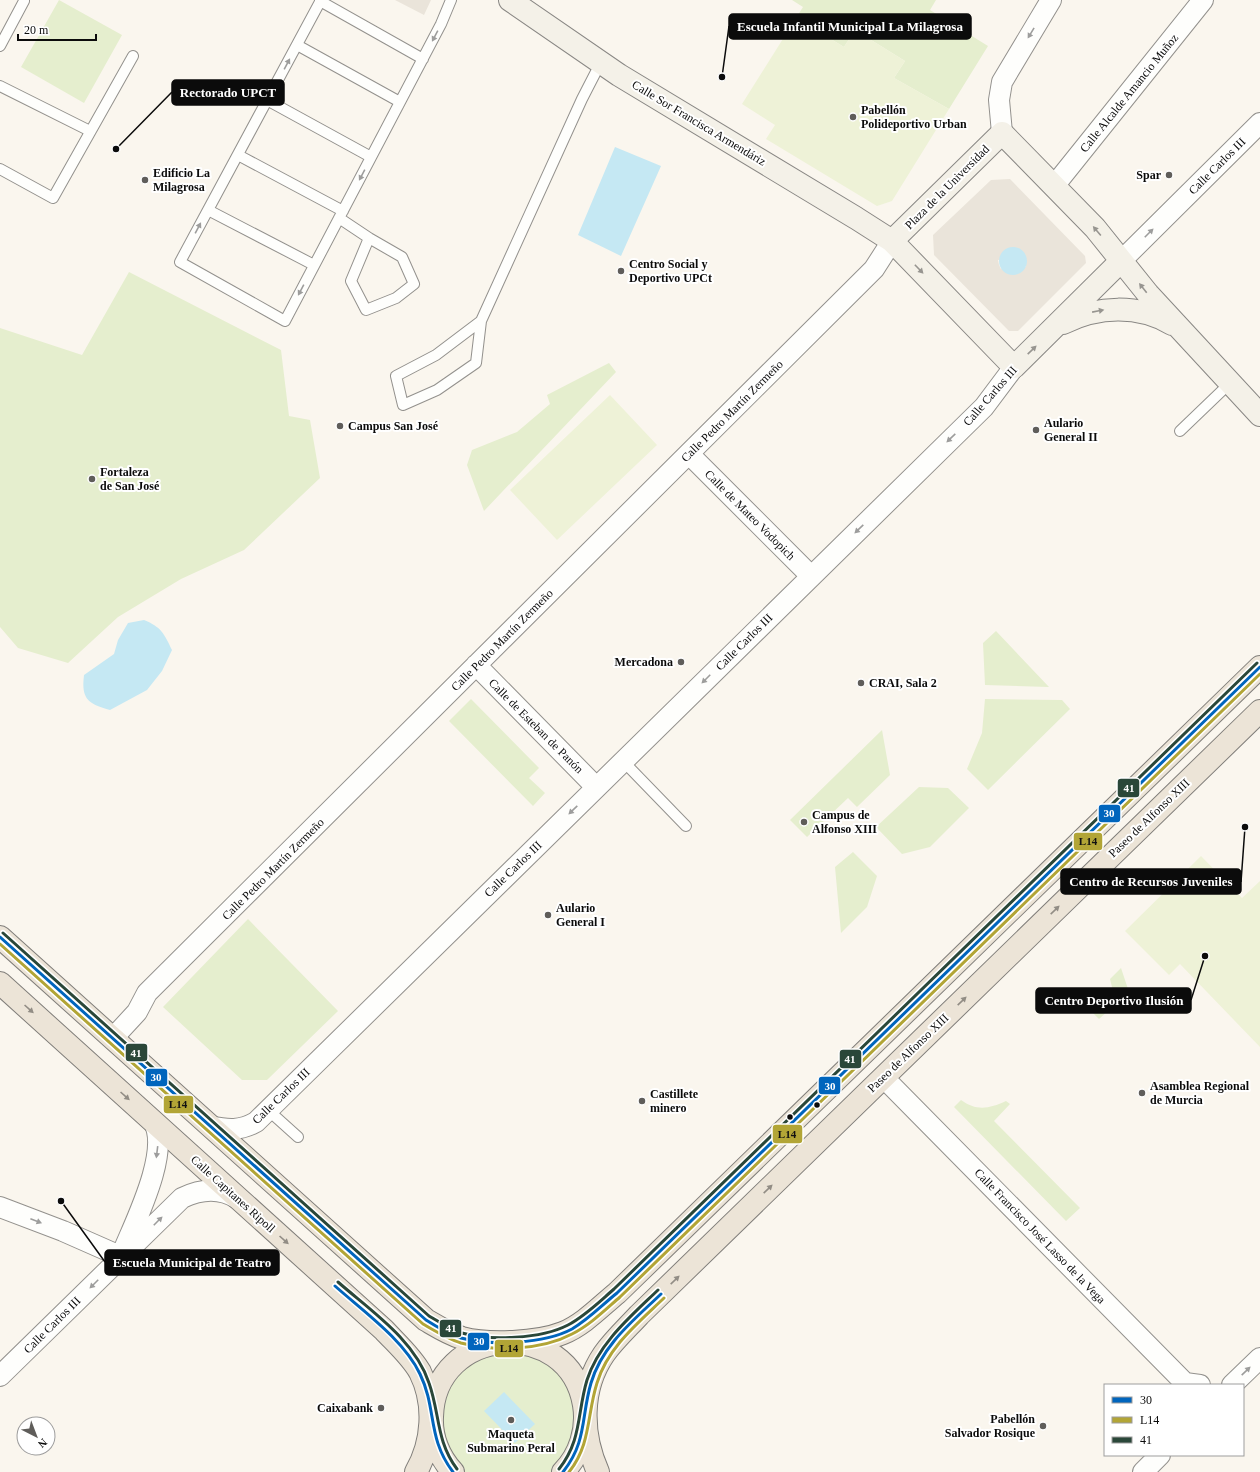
<svg xmlns="http://www.w3.org/2000/svg" width="1260" height="1472" viewBox="0 0 1260 1472" font-family="Georgia,serif">
<style>
.green{fill:#e5eece}
.pitch{fill:#eef2d7}
.plaza{fill:#eae4da;fill-rule:evenodd}
.water{fill:#c5e8f3}
.lines{fill:none;stroke-linecap:round;stroke-linejoin:round}
.lane-casing{stroke:#93918d;stroke-width:12}
.street-casing{stroke:#93918d;stroke-width:22}
.secondary-casing{stroke:#898784;stroke-width:24}
.primary-casing{stroke:#807e7a;stroke-width:24}
.lane{stroke:#fefefc;stroke-width:10}
.street{stroke:#fefefc;stroke-width:20}
.secondary{stroke:#f4f1e8;stroke-width:22}
.primary{stroke:#ece4d7;stroke-width:22}
.bus-1-casing{stroke:#fff;stroke-width:6}
.bus-2-casing{stroke:#fff;stroke-width:6}
.bus-3-casing{stroke:#fff;stroke-width:6}
.bus-1{stroke:#0065bd;stroke-width:3}
.bus-2{stroke:#b2a536;stroke-width:3}
.bus-3{stroke:#2a4739;stroke-width:3}
.oneway{fill:#9d9d9c}
.oneway2{fill:#979590}
.oneway3{fill:#928d85}
.poi-dot{fill:#5f5d5a;stroke:#fff;stroke-width:1.5}
.bus-dot{fill:#0b0b0b;stroke:#fff;stroke-width:1.5}
.labels{text-anchor:middle;dominant-baseline:central;stroke-width:4;stroke-linejoin:round;paint-order:stroke}
.street-label{font-size:12px;fill:#0b0b0b;stroke:#fff}
.poi-label{font-size:12px;font-weight:bold;fill:#0b0b0b;stroke:#fff;text-anchor:start}
.leader{fill:none;stroke:#0b0b0b;stroke-width:1.5}
.callout-dot{fill:#0b0b0b;stroke:#fff;stroke-width:1.5}
.callout{fill:#0b0b0b;stroke:#0b0b0b;stroke-width:1.5}
.callout-label{font-size:13px;text-anchor:middle;font-weight:bold;fill:#fff}
.line-badge{stroke:#fff;stroke-width:1.5}
.badge-label{font-size:11px;text-anchor:middle;font-weight:bold;fill:#fff}
.pale-badge-label{font-size:11px;text-anchor:middle;font-weight:bold;fill:#111}
</style>
<rect width="100%" height="100%" fill="#faf6ee"/>
<!-- green -->
<path class="green" d="M59,0l63,35 -38,68 -63,-36z
M792,0h144l-6,10 58,36 -39,63 -55,-31 11,-17 -50,-31 -11,17 -48,-29 7,-11z
M129,272l152,78 8,66 21,4 10,58 -76,72 -63,29 -63,38 -50,46 -50,-15 -18,-21v-299l82,27z
M609,363l7,9 -132,139 -17,-46 5,-15 45,-18 33,-28 -3,-9z
M996,631l53,56 -64,-2 -2,-42z
M471,699l68,69 -10,10 16,15 -12,13 -84,-85z
M985,699l77,1 8,9 -82,81 -21,-21 15,-36z
M882,730l8,45 -33,32 -9,-9 -41,39 -17,-17z
M919,787l29,1 21,20 -39,39 -28,7 -26,-27z
M853,852l24,24 -10,31 -26,26 -6,-66z
M248,919l90,92 -71,69h-25l-79,-73z
M1121,968l8,24 -30,27 -6,-6 21,-18 -4,-16z
M961,1100c15,11 28,9 45,1l4,3 -16,17 86,87 -14,13 -112,-114z
M531,1344l52,54 -20,74h-110l-18,-30 21,-81z"/>
<!-- pitch -->
<path class="pitch" d="M796,18l48,29 11,-17 50,31 -11,17 55,31 -57,92 -15,5 -111,-67 9,-14 -33,-21z
M610,395l47,50 -100,95 -47,-50z
M1201,856l41,42 18,-17v166l-80,-83 -11,11 -44,-44z"/>
<!-- plaza -->
<path class="plaza" d="M395,0h36l-7,15z
M1010,179l75,77 1,7 -68,68h-9l-75,-76 -1,-20 58,-55zM1026,257v10l-25,2 -2,-4 -1,-5z"/>
<!-- water -->
<path class="water" d="M615,147l46,19 -40,90 -43,-21z
M999 261a14 14 0 1 1 28 0a14 14 0 1 1-28 0Z
M144,620c17,7 20,13 28,30l-10,21 -15,19 -37,20c-22,-6 -29,-11 -26,-35l30,-21 4,-14 10,-17z
M504,1392l31,32 -20,19 -31,-32z"/>
<g class="lines">
<!-- lane casing -->
<g class="lane-casing">
<path id="lane" d="M321,0l-141,262 105,59 156,-297 10,-24
M320,1l103,58
M297,45l103,57
M0,46l24,-45
M0,86l90,45
M267,100l104,57
M238,155l105,56
M0,169l53,29 80,-142
M208,210l106,55
M339,218l30,20 -18,43 15,29 30,-12 18,-14 -12,-27 -33,-19
M481,321l-45,34 -40,21 7,29 34,-15 39,-27 5,-42 101,-222 19,-37
M1180,431l50,-48
M623,761l63,65
M268,1110l30,27"/>
</g>
<!-- street casing -->
<g class="street-casing">
<path id="street" d="M1002,133l-3,-33 3,-18 49,-82
M1054,186l149,-186
M1121,261l139,-138
M689,454l122,122
M476,665l120,122
M113,1038l24,-26 10,-19 727,-724 18,-28
M883,1077l302,306 15,2
M210,1126c18,4 30,5 46,-4l728,-715 30,-40
M0,1207l63,24 59,26
M124,1249c12,-29 47,-99 29,-128
M0,1376l182,-178c19,-9 38,-11 56,1
M1232,1385l28,-27
M1143,1472l17,-17"/>
</g>
<!-- secondary casing -->
<g class="secondary-casing">
<path id="secondary" d="M510,0l109,75 237,143 36,23 122,126 107,-106
M892,241l110,-108 93,95 53,66 112,121
M1063,323c35,-17 75,-19 109,1"/>
</g>
<!-- primary casing -->
<g class="primary-casing">
<path id="primary" d="M0,937l426,383c12,7 23,14 36,18 26,7 76,5 101,-5 20,-8 37,-26 54,-40l643,-626
M0,983l384,347c12,13 27,26 36,42 16,32 13,70 -4,100
M453,1472c-14,-15 -22,-35 -21,-55 2,-92 137,-102 152,-12 4,24 -4,50 -21,67
M598,1472c-17,-38 -18,-83 6,-118 10,-14 23,-26 35,-39l621,-604"/>
</g>
<!-- lane -->
<use href="#lane" class="lane"/>
<!-- street -->
<use href="#street" class="street"/>
<!-- secondary -->
<use href="#secondary" class="secondary"/>
<!-- primary -->
<use href="#primary" class="primary"/>
<!-- bus-1 casing -->
<g class="bus-1-casing">
<path id="bus-1" d="M0,937l426,383c11,7 23,14 35,18 30,8 83,6 111,-9 17,-10 30,-24 45,-36l643,-626
M335,1286c28,25 69,54 85,88 17,35 7,64 33,98
M563,1472c24,-30 18,-55 28,-89 11,-38 43,-63 70,-89"/>
</g>
<!-- bus-2 casing -->
<g class="bus-2-casing">
<path id="bus-2" d="M0,944l423,380c12,7 25,15 38,19 34,9 81,7 111,-9 18,-9 33,-24 48,-37l640,-623
M569,1472c22,-27 18,-58 28,-89 11,-36 41,-60 67,-85"/>
</g>
<!-- bus-3 casing -->
<g class="bus-3-casing">
<path id="bus-3" d="M3,933l426,383c10,6 21,13 33,17 28,8 79,6 106,-8 17,-9 31,-23 46,-36l643,-626
M338,1282c33,29 77,58 91,101 11,31 7,58 28,86
M559,1469c23,-29 18,-56 28,-89 12,-37 43,-63 71,-90"/>
</g>
<!-- bus-1 -->
<use href="#bus-1" class="bus-1"/>
<!-- bus-2 -->
<use href="#bus-2" class="bus-2"/>
<!-- bus-3 -->
<use href="#bus-3" class="bus-3"/>
</g>
<!-- one-way arrows -->
<defs><path id="oneway-solid" d="M-6-.8H1V-3.2L6.5 0L1 3.2V.8H-6Z"/></defs>
<g class="oneway">
<use href="#oneway-solid" transform="translate(1031 33) rotate(121)"/>
<use href="#oneway-solid" transform="translate(435 36) rotate(118)"/>
<use href="#oneway-solid" transform="translate(287 64) rotate(-62)"/>
<use href="#oneway-solid" transform="translate(362 175) rotate(118)"/>
<use href="#oneway-solid" transform="translate(198 228) rotate(-62)"/>
<use href="#oneway-solid" transform="translate(1149 233) rotate(-45)"/>
<use href="#oneway-solid" transform="translate(301 290) rotate(118)"/>
<use href="#oneway-solid" transform="translate(951 438) rotate(136)"/>
<use href="#oneway-solid" transform="translate(859 529) rotate(136)"/>
<use href="#oneway-solid" transform="translate(706 679) rotate(135)"/>
<use href="#oneway-solid" transform="translate(573 810) rotate(136)"/>
<use href="#oneway-solid" transform="translate(157 1152) rotate(97)"/>
<use href="#oneway-solid" transform="translate(36 1221) rotate(21)"/>
<use href="#oneway-solid" transform="translate(158 1221) rotate(-45)"/>
<use href="#oneway-solid" transform="translate(94 1284) rotate(135)"/>
<use href="#oneway-solid" transform="translate(1246 1371) rotate(-44)"/>
</g>
<g class="oneway2">
<use href="#oneway-solid" transform="translate(1097 231) rotate(-130)"/>
<use href="#oneway-solid" transform="translate(919 269) rotate(46)"/>
<use href="#oneway-solid" transform="translate(1143 288) rotate(-128)"/>
<use href="#oneway-solid" transform="translate(1098 311) rotate(-11)"/>
<use href="#oneway-solid" transform="translate(1032 350) rotate(-44)"/>
</g>
<g class="oneway3">
<use href="#oneway-solid" transform="translate(1055 910) rotate(-44)"/>
<use href="#oneway-solid" transform="translate(962 1001) rotate(-44)"/>
<use href="#oneway-solid" transform="translate(29 1009) rotate(42)"/>
<use href="#oneway-solid" transform="translate(125 1096) rotate(42)"/>
<use href="#oneway-solid" transform="translate(768 1189) rotate(-44)"/>
<use href="#oneway-solid" transform="translate(284 1240) rotate(42)"/>
<use href="#oneway-solid" transform="translate(675 1280) rotate(-44)"/>
</g>
<!-- markers -->
<g class="poi-dot">
<circle cx="853" cy="117" r="4"/>
<circle cx="1169" cy="175" r="4"/>
<circle cx="145" cy="180" r="4"/>
<circle cx="621" cy="271" r="4"/>
<circle cx="340" cy="426" r="4"/>
<circle cx="1036" cy="430" r="4"/>
<circle cx="92" cy="479" r="4"/>
<circle cx="681" cy="662" r="4"/>
<circle cx="861" cy="683" r="4"/>
<circle cx="804" cy="822" r="4"/>
<circle cx="548" cy="915" r="4"/>
<circle cx="1142" cy="1093" r="4"/>
<circle cx="642" cy="1101" r="4"/>
<circle cx="381" cy="1408" r="4"/>
<circle cx="511" cy="1420" r="4"/>
<circle cx="1043" cy="1426" r="4"/>
</g>
<g class="bus-dot">
<circle cx="817" cy="1105" r="3.5"/>
<circle cx="790" cy="1117" r="3.5"/>
</g>
<g class="labels">
<!-- street labels -->
<g class="street-label">
<text transform="translate(1129 93) rotate(-51)">Calle Alcalde Amancio Muñoz</text>
<text transform="translate(699 123) rotate(31)">Calle Sor Francisca Armendáriz</text>
<text transform="translate(1217 166) rotate(-45)">Calle Carlos III</text>
<text transform="translate(947 187) rotate(-45)">Plaza de la Universidad</text>
<text transform="translate(990 396) rotate(-49)">Calle Carlos III</text>
<text transform="translate(732 411) rotate(-45)">Calle Pedro Martín Zermeño</text>
<text transform="translate(750 515) rotate(45)">Calle de Mateo Vodopich</text>
<text transform="translate(502 640) rotate(-45)">Calle Pedro Martín Zermeño</text>
<text transform="translate(744 642) rotate(-45)">Calle Carlos III</text>
<text transform="translate(536 726) rotate(45)">Calle de Esteban de Panón</text>
<text transform="translate(1149 818) rotate(-44)">Paseo de Alfonso XIII</text>
<text transform="translate(273 869) rotate(-45)">Calle Pedro Martín Zermeño</text>
<text transform="translate(513 869) rotate(-44)">Calle Carlos III</text>
<text transform="translate(908 1053) rotate(-44)">Paseo de Alfonso XIII</text>
<text transform="translate(281 1096) rotate(-44)">Calle Carlos III</text>
<text transform="translate(233 1194) rotate(42)">Calle Capitanes Ripoll</text>
<text transform="translate(1040 1236) rotate(46)">Calle Francisco José Lasso de la Vega</text>
<text transform="translate(52 1325) rotate(-45)">Calle Carlos III</text>
</g>
<!-- poi labels -->
<g class="poi-label">
<text x="861" y="110">Pabellón<tspan x="861" dy="14">Polideportivo Urban</tspan></text>
<text x="153" y="173">Edificio La<tspan x="153" dy="14">Milagrosa</tspan></text>
<text x="1161" y="175" text-anchor="end">Spar</text>
<text x="629" y="264">Centro Social y<tspan x="629" dy="14">Deportivo UPCt</tspan></text>
<text x="1044" y="423">Aulario<tspan x="1044" dy="14">General II</tspan></text>
<text x="348" y="426">Campus San José</text>
<text x="100" y="472">Fortaleza<tspan x="100" dy="14">de San José</tspan></text>
<text x="673" y="662" text-anchor="end">Mercadona</text>
<text x="869" y="683">CRAI, Sala 2</text>
<text x="812" y="815">Campus de<tspan x="812" dy="14">Alfonso XIII</tspan></text>
<text x="556" y="908">Aulario<tspan x="556" dy="14">General I</tspan></text>
<text x="1150" y="1086">Asamblea Regional<tspan x="1150" dy="14">de Murcia</tspan></text>
<text x="650" y="1094">Castillete<tspan x="650" dy="14">minero</tspan></text>
<text x="373" y="1408" text-anchor="end">Caixabank</text>
<text x="1035" y="1419" text-anchor="end">Pabellón<tspan x="1035" dy="14">Salvador Rosique</tspan></text>
<text x="511" y="1434" text-anchor="middle">Maqueta<tspan x="511" dy="14">Submarino Peral</tspan></text>
</g>
</g>
<!-- callouts -->
<path class="leader" d="M722 77L729 26M116 149L172 92M1245 827L1241 882M1205 956L1191 1000M61 1201L105 1262"/>
<g class="callout-dot">
<circle cx="722" cy="77" r="4"/>
<circle cx="116" cy="149" r="4"/>
<circle cx="1245" cy="827" r="4"/>
<circle cx="1205" cy="956" r="4"/>
<circle cx="61" cy="1201" r="4"/>
</g>
<g class="callout">
<rect x="729" y="14" width="242" height="25" rx="4"/>
<rect x="172" y="80" width="112" height="25" rx="4"/>
<rect x="1061" y="869" width="180" height="25" rx="4"/>
<rect x="1036" y="988" width="155" height="25" rx="4"/>
<rect x="105" y="1250" width="174" height="25" rx="4"/>
</g>
<g class="callout-label">
<text x="850" y="31">Escuela Infantil Municipal La Milagrosa</text>
<text x="228" y="97">Rectorado UPCT</text>
<text x="1151" y="886">Centro de Recursos Juveniles</text>
<text x="1114" y="1005">Centro Deportivo Ilusión</text>
<text x="192" y="1267">Escuela Municipal de Teatro</text>
</g>
<g class="line-badge">
<rect x="1117" y="778" width="23" height="20" rx="4" fill="#2a4739"/>
<rect x="1098" y="804" width="23" height="19" rx="4" fill="#0065bd"/>
<rect x="1073" y="832" width="30" height="19" rx="4" fill="#b2a536"/>
<rect x="125" y="1043" width="23" height="19" rx="4" fill="#2a4739"/>
<rect x="839" y="1049" width="23" height="20" rx="4" fill="#2a4739"/>
<rect x="145" y="1068" width="23" height="19" rx="4" fill="#0065bd"/>
<rect x="818" y="1076" width="23" height="19" rx="4" fill="#0065bd"/>
<rect x="163" y="1095" width="31" height="19" rx="4" fill="#b2a536"/>
<rect x="772" y="1124" width="31" height="20" rx="4" fill="#b2a536"/>
<rect x="439" y="1319" width="23" height="19" rx="4" fill="#2a4739"/>
<rect x="467" y="1332" width="23" height="19" rx="4" fill="#0065bd"/>
<rect x="494" y="1339" width="30" height="19" rx="4" fill="#b2a536"/>
</g>
<g class="badge-label">
<text x="1129" y="792">41</text>
<text x="1109" y="817">30</text>
<text x="136" y="1057">41</text>
<text x="850" y="1063">41</text>
<text x="156" y="1081">30</text>
<text x="830" y="1090">30</text>
<text x="451" y="1332">41</text>
<text x="479" y="1345">30</text>
</g>
<g class="pale-badge-label">
<text x="1088" y="845">L14</text>
<text x="178" y="1108">L14</text>
<text x="787" y="1138">L14</text>
<text x="509" y="1352">L14</text>
</g>
<!-- legend -->
<rect x="1104" y="1384" width="140" height="72" fill="#ffffff" stroke="#9d9d9d"/>
<rect x="1112" y="1397" width="20" height="6" fill="#0065bd" stroke="#9d9d9d"/>
<text x="1140" y="1404" font-size="12" fill="#0b0b0b">30</text>
<rect x="1112" y="1417" width="20" height="6" fill="#b2a536" stroke="#9d9d9d"/>
<text x="1140" y="1424" font-size="12" fill="#0b0b0b">L14</text>
<rect x="1112" y="1437" width="20" height="6" fill="#2a4739" stroke="#9d9d9d"/>
<text x="1140" y="1444" font-size="12" fill="#0b0b0b">41</text>
<!-- north arrow -->
<g transform="translate(36 1436) rotate(138)"><circle r="19" fill="#ffffff" stroke="#9d9d9d"/>
<path d="M0-3L7 15L0 10L-7 15Z" fill="#5f5d5a"/>
<text y="-6" font-size="11" font-weight="bold" text-anchor="middle" fill="#0b0b0b">N</text>
</g>
<!-- scale -->
<path d="M18 34v6h78v-6" fill="none" stroke="#0b0b0b" stroke-width="2"/>
<text x="24" y="34" font-size="12" fill="#0b0b0b" stroke="#ffffff" stroke-width="3" paint-order="stroke">20 m</text>
</svg>
